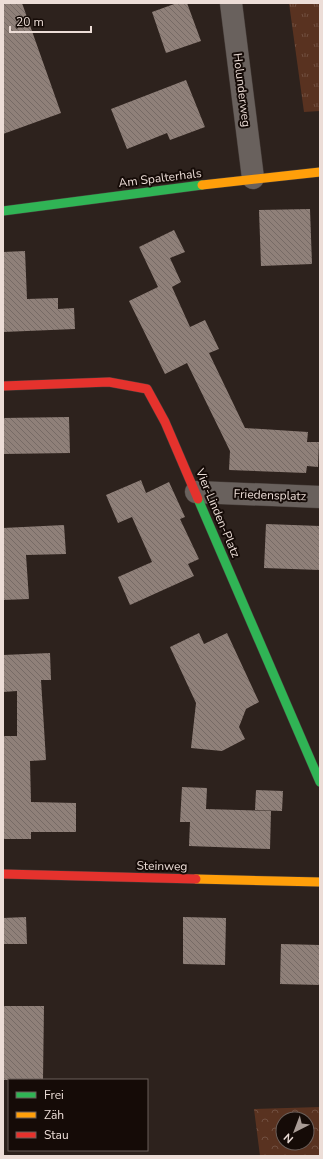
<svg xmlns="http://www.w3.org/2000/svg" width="323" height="1159" viewBox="0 0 323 1159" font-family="'Nunito Sans',sans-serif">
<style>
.grass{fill:url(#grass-tufts)}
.forest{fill:url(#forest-crowns);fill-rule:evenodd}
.building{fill:url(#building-back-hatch)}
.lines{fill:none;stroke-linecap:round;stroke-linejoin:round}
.street-casing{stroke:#473e3a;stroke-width:23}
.fast-casing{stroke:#473e3a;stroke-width:10}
.slow-casing{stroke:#473e3a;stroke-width:10}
.jam-casing{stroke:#473e3a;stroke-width:10}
.street{stroke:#69615d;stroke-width:22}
.fast{stroke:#30b455;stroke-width:9}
.slow{stroke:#ff9f0a;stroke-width:9}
.jam{stroke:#e5322d;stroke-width:9}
.labels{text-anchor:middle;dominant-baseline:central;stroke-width:4;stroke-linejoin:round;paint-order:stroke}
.street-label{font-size:12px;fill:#ecddd7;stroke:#150b07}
</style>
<defs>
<pattern id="grass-tufts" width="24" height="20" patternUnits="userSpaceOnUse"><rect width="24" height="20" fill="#593220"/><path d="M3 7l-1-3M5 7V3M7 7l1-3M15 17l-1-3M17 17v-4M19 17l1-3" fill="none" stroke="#714f40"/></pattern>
<pattern id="forest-crowns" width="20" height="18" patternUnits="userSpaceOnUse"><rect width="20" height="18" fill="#593220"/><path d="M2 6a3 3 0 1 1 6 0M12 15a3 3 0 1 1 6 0" fill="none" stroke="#714f40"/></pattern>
<pattern id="building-back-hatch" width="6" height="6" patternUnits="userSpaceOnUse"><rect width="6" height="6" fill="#8f8079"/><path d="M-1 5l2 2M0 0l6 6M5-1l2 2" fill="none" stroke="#766a65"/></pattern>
</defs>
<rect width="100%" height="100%" fill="#2d221d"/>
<!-- grass -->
<path class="grass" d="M289,3h31v108l-16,1z"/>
<!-- forest -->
<path class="forest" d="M320,1107v49h-60l-6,-47zM283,1119h24v24h-24z"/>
<!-- building -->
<path class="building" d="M3,3h19l39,110 -58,21z
M177,3h10l14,38 -35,12 -14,-41z
M186,80l19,47 -35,13 -3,-7 -40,16 -16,-40z
M310,209l2,55 -51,2 -2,-56z
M174,230l11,22 -15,6 11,24 -9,5 18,40 15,-7 14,29 -10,4 36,75 63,4 -1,10h12l-1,25 -11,-1 -1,7 -77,-3 1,-19 -43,-88 -22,11 -36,-73 29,-14 -19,-40z
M25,251l2,48 31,-1v11l16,-1 1,21 -72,3v-80z
M69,417l1,36 -67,1v-36z
M141,480l5,13 23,-11 16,35 -5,2 19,40 -11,5 6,12 -64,29 -12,-28 34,-15 -20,-45 -14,6 -12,-28z
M266,524l54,2v44l-56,-2z
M64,525l2,29 -40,1 3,44 -26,1v-72z
M199,633l5,11 23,-11 32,69 -13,7 -7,18 6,12 -23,12 -31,-3 5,-45 -26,-56z
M50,653l1,27h-10l5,80 -16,1 1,41 45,1v29h-45v7h-28v-103h14v-45l-14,1v-37z
M182,787l25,1 -1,21 65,2 -1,38 -81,-3 1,-24h-10z
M256,790l27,1 -1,20 -27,-1z
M26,917l1,27h-24v-26z
M183,917l43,1 -1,47 -42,-1z
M281,944l39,1v40l-40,-1z
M3,1006h41l-1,74h-40z"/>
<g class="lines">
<!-- street casing -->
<g class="street-casing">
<path id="street" d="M231,3l22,175
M196,492l124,5"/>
</g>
<!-- fast casing -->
<g class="fast-casing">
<path id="fast" d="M3,211l199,-26
M198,499l122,283"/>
</g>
<!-- slow casing -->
<g class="slow-casing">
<path id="slow" d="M202,185l118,-13
M196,879l124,3"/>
</g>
<!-- jam casing -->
<g class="jam-casing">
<path id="jam" d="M3,386l106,-4 38,7 18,33 33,77
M3,874l193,5"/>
</g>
<!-- street -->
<use href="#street" class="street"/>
<!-- fast -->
<use href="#fast" class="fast"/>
<!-- slow -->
<use href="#slow" class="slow"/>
<!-- jam -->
<use href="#jam" class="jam"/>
</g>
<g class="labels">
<!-- street labels -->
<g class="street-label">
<text transform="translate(242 90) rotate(83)">Holunderweg</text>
<text transform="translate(160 178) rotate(-7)">Am Spalterhals</text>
<text transform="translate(270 495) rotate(2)">Friedensplatz</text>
<text transform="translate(218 513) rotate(67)">Vier-Linden-Platz</text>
<text transform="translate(162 866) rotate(1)">Steinweg</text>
</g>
</g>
<!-- border -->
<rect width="323" height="1159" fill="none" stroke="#ecddd7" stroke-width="8"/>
<!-- legend -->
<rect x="8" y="1079" width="140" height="72" fill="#150b07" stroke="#6b5f5a"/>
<rect x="16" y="1092" width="20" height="6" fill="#30b455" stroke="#6b5f5a"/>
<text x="44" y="1099" font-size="12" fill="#ecddd7">Frei</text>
<rect x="16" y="1112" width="20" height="6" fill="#ff9f0a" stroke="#6b5f5a"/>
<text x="44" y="1119" font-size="12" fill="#ecddd7">Zäh</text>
<rect x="16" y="1132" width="20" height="6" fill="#e5322d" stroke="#6b5f5a"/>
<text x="44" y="1139" font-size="12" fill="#ecddd7">Stau</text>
<!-- north arrow -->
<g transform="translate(295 1131) rotate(222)"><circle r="19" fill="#150b07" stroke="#6b5f5a"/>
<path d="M0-3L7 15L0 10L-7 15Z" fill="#a99c96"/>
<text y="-6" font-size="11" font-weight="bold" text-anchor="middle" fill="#ecddd7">N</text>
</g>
<!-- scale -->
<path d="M10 26v6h81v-6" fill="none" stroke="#ecddd7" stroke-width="2"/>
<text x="16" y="26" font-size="12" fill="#ecddd7" stroke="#150b07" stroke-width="3" paint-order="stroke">20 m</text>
</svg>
